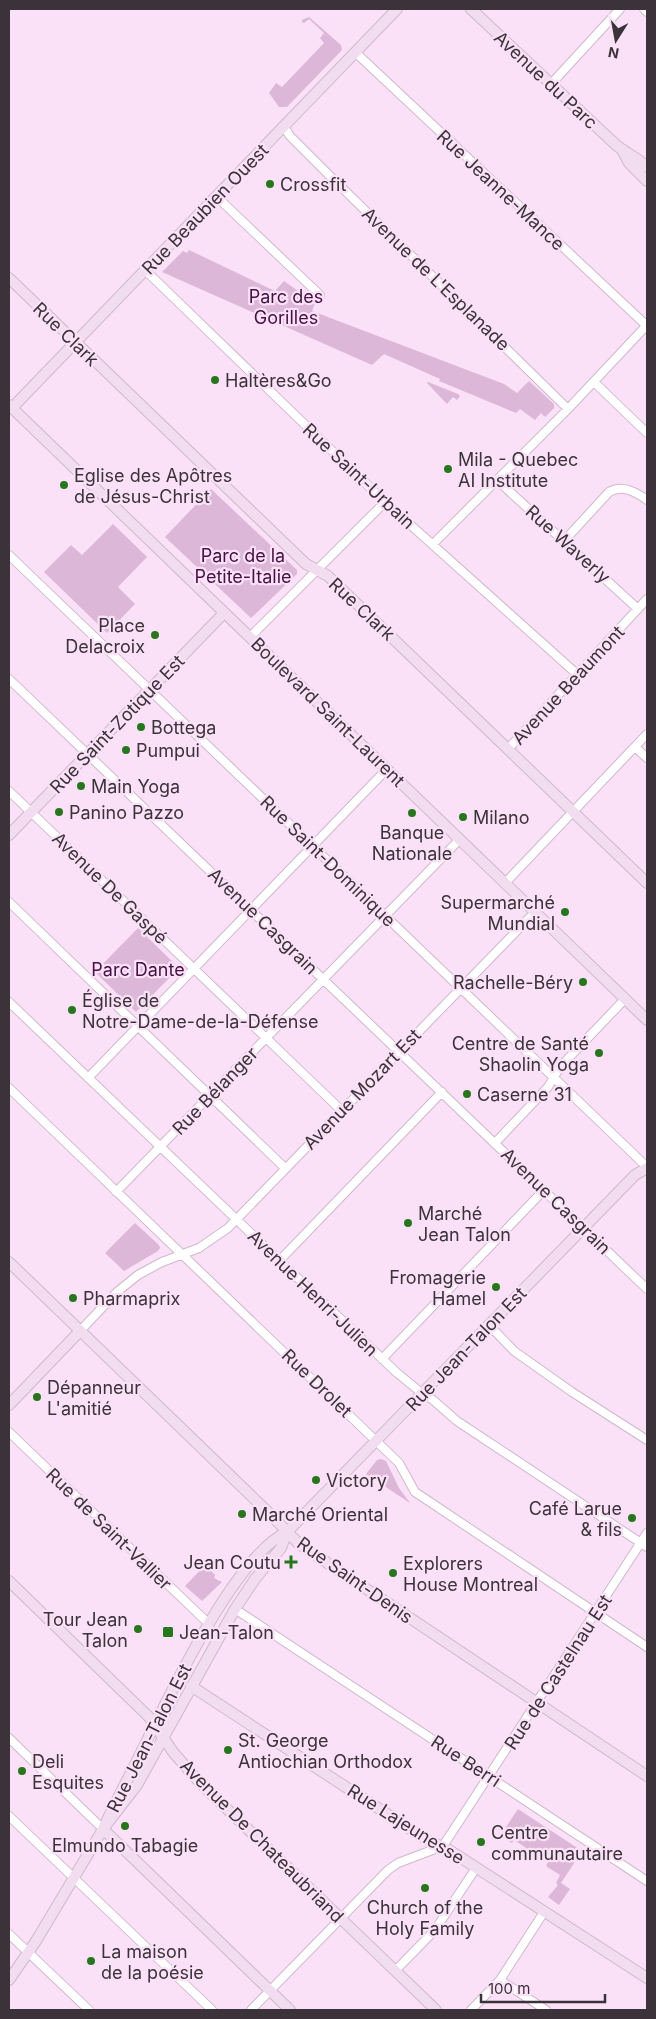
<svg xmlns="http://www.w3.org/2000/svg" width="656" height="2019" viewBox="0 0 656 2019" font-family="Inter,sans-serif">
<style>
.green{fill:#dcb7d8}
.lines{fill:none;stroke-linecap:round;stroke-linejoin:round}
.street-casing{stroke:#cfb8cc;stroke-width:10}
.secondary-casing{stroke:#cfb8cc;stroke-width:12}
.street{stroke:#fff;stroke-width:8}
.secondary{stroke:#f2ddf0;stroke-width:10}
.poi-dot{fill:#27751c;stroke:#fae1f7;stroke-width:2}
.labels{text-anchor:middle;dominant-baseline:central;stroke-width:4.5;stroke-linejoin:round;paint-order:stroke}
.street-label{font-size:18px;fill:#3b323a;stroke:#fae1f7}
.poi-label{font-size:18px;fill:#3b323a;stroke:#fae1f7;text-anchor:start}
.park-label{font-size:18px;fill:#461043;stroke:#fae1f7}
</style>
<rect width="100%" height="100%" fill="#fae1f7"/>
<!-- green -->
<path class="green" d="M309,17l32,28 1,5 -55,57h-8l-10,-14 7,-10 6,4 42,-44 -4,-5 4,-5 -15,-14 -5,4 -2,-1v-2z
M189,250l86,41 9,-10 31,22 -3,8 192,73 13,9 12,-12 25,23v4l-9,9 -4,-4 -6,7 -15,-11 -4,4 -77,-32 1,-2 -56,-25 -12,11 -210,-93 21,-21 4,2z
M428,382l30,12 2,2 -3,4 -4,-3 -6,7 -20,-21z
M211,489l86,81v4l-46,44 -86,-81z
M113,524l34,33 -29,30 17,17 -28,29 -63,-61 27,-27 11,10z
M138,928l41,40 -43,44 -41,-40z
M135,1223l24,22 1,3 -2,3 -34,20 -19,-18z
M381,1459l5,2 13,27 11,15 -44,-29 11,-14z
M213,1559l-6,8 8,8 -1,3 8,4 -20,19 -17,-15 25,-26z
M518,1809l64,42 -21,32 9,6 -11,16 -11,-8 10,-12 -2,-2 4,-8 -14,-9 2,-4 -34,-22 -2,3 -12,-7z"/>
<g class="lines">
<!-- street casing -->
<g class="street-casing">
<path id="street" d="M644,9l3,3
M355,52l292,274
M551,84l69,-75
M284,127l6,9 41,41 237,232
M217,197l103,98
M146,271l239,231 193,173
M594,382l53,51
M497,480l141,129
M564,541l45,-49c13,-8 27,0 38,8
M433,544l135,-135 79,-84
M9,555l638,612
M250,637l135,-135
M9,679l638,610
M635,747l12,11
M508,749l139,-150
M9,791l332,319
M505,883l142,-149
M9,902l276,266
M9,1002l387,370 22,18 15,10 24,21 190,126
M88,1078l299,-309
M9,1088l390,375 16,29 232,155
M495,1143l53,-56 12,-20 65,-68
M116,1192l344,-353
M279,1261l163,-169
M489,1325l25,26 58,41 75,48
M80,1331l37,-39 21,-17 24,-13 37,-14 29,-20 307,-316
M382,1359l162,-169
M9,1432l200,192
M235,1609l412,272
M9,1738l94,91
M9,1816l203,194
M9,1934l80,76
M395,1971l40,-41 41,-62
M500,1980l46,30
M251,2010l137,-140 10,-7 45,-17 204,-313
M471,2010l29,-30 44,-68"/>
</g>
<!-- secondary casing -->
<g class="secondary-casing">
<path id="secondary" d="M471,9l144,135c10,9 22,13 32,23
M622,150l7,13 18,18
M9,278l297,286 22,12 319,307
M9,405l638,615
M12,408l385,-399
M9,835l215,-222
M9,1262l260,251 30,31 348,232
M9,1405l71,-74
M9,1581l140,136 24,35 28,32 235,226
M191,1686l236,154 22,10 198,128
M103,1829c15,-33 32,-63 47,-95 26,-51 87,-179 137,-202l348,-357 12,-7
M103,1829l187,181
M9,1980l27,-39 67,-112 34,-44 98,-176 20,-30 26,-31 6,-16"/>
</g>
<!-- street -->
<use href="#street" class="street"/>
<!-- secondary -->
<use href="#secondary" class="secondary"/>
</g>
<!-- markers -->
<g class="poi-dot">
<circle cx="270" cy="184" r="5"/>
<circle cx="215" cy="380" r="5"/>
<circle cx="448" cy="469" r="5"/>
<circle cx="64" cy="485" r="5"/>
<circle cx="155" cy="635" r="5"/>
<circle cx="141" cy="727" r="5"/>
<circle cx="126" cy="750" r="5"/>
<circle cx="81" cy="786" r="5"/>
<circle cx="59" cy="812" r="5"/>
<circle cx="412" cy="813" r="5"/>
<circle cx="463" cy="817" r="5"/>
<circle cx="565" cy="912" r="5"/>
<circle cx="583" cy="982" r="5"/>
<circle cx="72" cy="1010" r="5"/>
<circle cx="599" cy="1053" r="5"/>
<circle cx="467" cy="1094" r="5"/>
<circle cx="408" cy="1223" r="5"/>
<circle cx="496" cy="1287" r="5"/>
<circle cx="73" cy="1298" r="5"/>
<circle cx="37" cy="1397" r="5"/>
<circle cx="316" cy="1480" r="5"/>
<circle cx="242" cy="1514" r="5"/>
<circle cx="632" cy="1518" r="5"/>
<path d="M288.5 1554.5h5v5h5v5h-5v5h-5v-5h-5v-5h5z"/>
<circle cx="393" cy="1573" r="5"/>
<circle cx="138" cy="1629" r="5"/>
<rect x="162" y="1626" width="12" height="12" rx="2.5"/>
<circle cx="228" cy="1750" r="5"/>
<circle cx="22" cy="1771" r="5"/>
<circle cx="125" cy="1826" r="5"/>
<circle cx="481" cy="1842" r="5"/>
<circle cx="425" cy="1888" r="5"/>
<circle cx="91" cy="1961" r="5"/>
</g>
<g class="labels">
<!-- street labels -->
<g class="street-label">
<text transform="translate(546 80) rotate(43)">Avenue du Parc</text>
<text transform="translate(501 190) rotate(43)">Rue Jeanne-Mance</text>
<text transform="translate(205 209) rotate(-46)">Rue Beaubien Ouest</text>
<text transform="translate(436 279) rotate(44)">Avenue de L'Esplanade</text>
<text transform="translate(66 334) rotate(44)">Rue Clark</text>
<text transform="translate(359 476) rotate(43)">Rue Saint-Urbain</text>
<text transform="translate(568 544) rotate(42)">Rue Waverly</text>
<text transform="translate(362 609) rotate(43)">Rue Clark</text>
<text transform="translate(568 685) rotate(-47)">Avenue Beaumont</text>
<text transform="translate(328 712) rotate(44)">Boulevard Saint-Laurent</text>
<text transform="translate(117 724) rotate(-46)">Rue Saint-Zotique Est</text>
<text transform="translate(328 861) rotate(44)">Rue Saint-Dominique</text>
<text transform="translate(110 888) rotate(44)">Avenue De Gaspé</text>
<text transform="translate(263 921) rotate(44)">Avenue Casgrain</text>
<text transform="translate(362 1089) rotate(-46)">Avenue Mozart Est</text>
<text transform="translate(215 1091) rotate(-46)">Rue Bélanger</text>
<text transform="translate(556 1201) rotate(44)">Avenue Casgrain</text>
<text transform="translate(313 1293) rotate(44)">Avenue Henri-Julien</text>
<text transform="translate(466 1349) rotate(-46)">Rue Jean-Talon Est</text>
<text transform="translate(317 1383) rotate(44)">Rue Drolet</text>
<text transform="translate(109 1529) rotate(44)">Rue de Saint-Vallier</text>
<text transform="translate(355 1580) rotate(35)">Rue Saint-Denis</text>
<text transform="translate(558 1672) rotate(-57)">Rue de Castelnau Est</text>
<text transform="translate(149 1738) rotate(-63)">Rue Jean-Talon Est</text>
<text transform="translate(466 1761) rotate(33)">Rue Berri</text>
<text transform="translate(406 1824) rotate(32)">Rue Lajeunesse</text>
<text transform="translate(262 1841) rotate(45)">Avenue De Chateaubriand</text>
</g>
<!-- poi labels -->
<g class="poi-label">
<text x="280" y="184">Crossfit</text>
<text x="225" y="380">Haltères&amp;Go</text>
<text x="458" y="459">Mila - Quebec<tspan x="458" dy="21">AI Institute</tspan></text>
<text x="74" y="475">Eglise des Apôtres<tspan x="74" dy="21">de Jésus-Christ</tspan></text>
<text x="145" y="625" text-anchor="end">Place<tspan x="145" dy="21">Delacroix</tspan></text>
<text x="151" y="727">Bottega</text>
<text x="136" y="750">Pumpui</text>
<text x="91" y="786">Main Yoga</text>
<text x="69" y="812">Panino Pazzo</text>
<text x="473" y="817">Milano</text>
<text x="412" y="832" text-anchor="middle">Banque<tspan x="412" dy="21">Nationale</tspan></text>
<text x="555" y="902" text-anchor="end">Supermarché<tspan x="555" dy="21">Mundial</tspan></text>
<text x="573" y="982" text-anchor="end">Rachelle-Béry</text>
<text x="82" y="1000">Église de<tspan x="82" dy="21">Notre-Dame-de-la-Défense</tspan></text>
<text x="589" y="1043" text-anchor="end">Centre de Santé<tspan x="589" dy="21">Shaolin Yoga</tspan></text>
<text x="477" y="1094">Caserne 31</text>
<text x="418" y="1213">Marché<tspan x="418" dy="21">Jean Talon</tspan></text>
<text x="486" y="1277" text-anchor="end">Fromagerie<tspan x="486" dy="21">Hamel</tspan></text>
<text x="83" y="1298">Pharmaprix</text>
<text x="47" y="1387">Dépanneur<tspan x="47" dy="21">L'amitié</tspan></text>
<text x="326" y="1480">Victory</text>
<text x="622" y="1508" text-anchor="end">Café Larue<tspan x="622" dy="21">&amp; fils</tspan></text>
<text x="252" y="1514">Marché Oriental</text>
<text x="281" y="1562" text-anchor="end">Jean Coutu</text>
<text x="403" y="1563">Explorers<tspan x="403" dy="21">House Montreal</tspan></text>
<text x="128" y="1619" text-anchor="end">Tour Jean<tspan x="128" dy="21">Talon</tspan></text>
<text x="179" y="1632">Jean-Talon</text>
<text x="238" y="1740">St. George<tspan x="238" dy="21">Antiochian Orthodox</tspan></text>
<text x="32" y="1761">Deli<tspan x="32" dy="21">Esquites</tspan></text>
<text x="491" y="1832">Centre<tspan x="491" dy="21">communautaire</tspan></text>
<text x="125" y="1845" text-anchor="middle">Elmundo Tabagie</text>
<text x="425" y="1907" text-anchor="middle">Church of the<tspan x="425" dy="21">Holy Family</tspan></text>
<text x="101" y="1951">La maison<tspan x="101" dy="21">de la poésie</tspan></text>
</g>
<!-- park labels -->
<g class="park-label">
<text x="286" y="296">Parc des<tspan x="286" dy="21">Gorilles</tspan></text>
<text x="243" y="555">Parc de la<tspan x="243" dy="21">Petite-Italie</tspan></text>
<text x="138" y="969">Parc Dante</text>
</g>
</g>
<!-- border -->
<rect width="656" height="2019" fill="none" stroke="#3b323a" stroke-width="20"/>
<!-- north arrow -->
<g transform="translate(616 40) rotate(191)" stroke="#fae1f7" stroke-width="4" paint-order="stroke">
<path d="M0-4L9 19L0 12L-9 19Z" fill="#3b323a"/>
<text y="-8" font-size="14" font-weight="bold" text-anchor="middle" fill="#3b323a">N</text>
</g>
<!-- scale -->
<path d="M481 1994v8h124v-8" fill="none" stroke="#3b323a" stroke-width="2.5"/>
<text x="488" y="1994" font-size="15" fill="#3b323a" stroke="#fae1f7" stroke-width="4" paint-order="stroke">100 m</text>
</svg>
